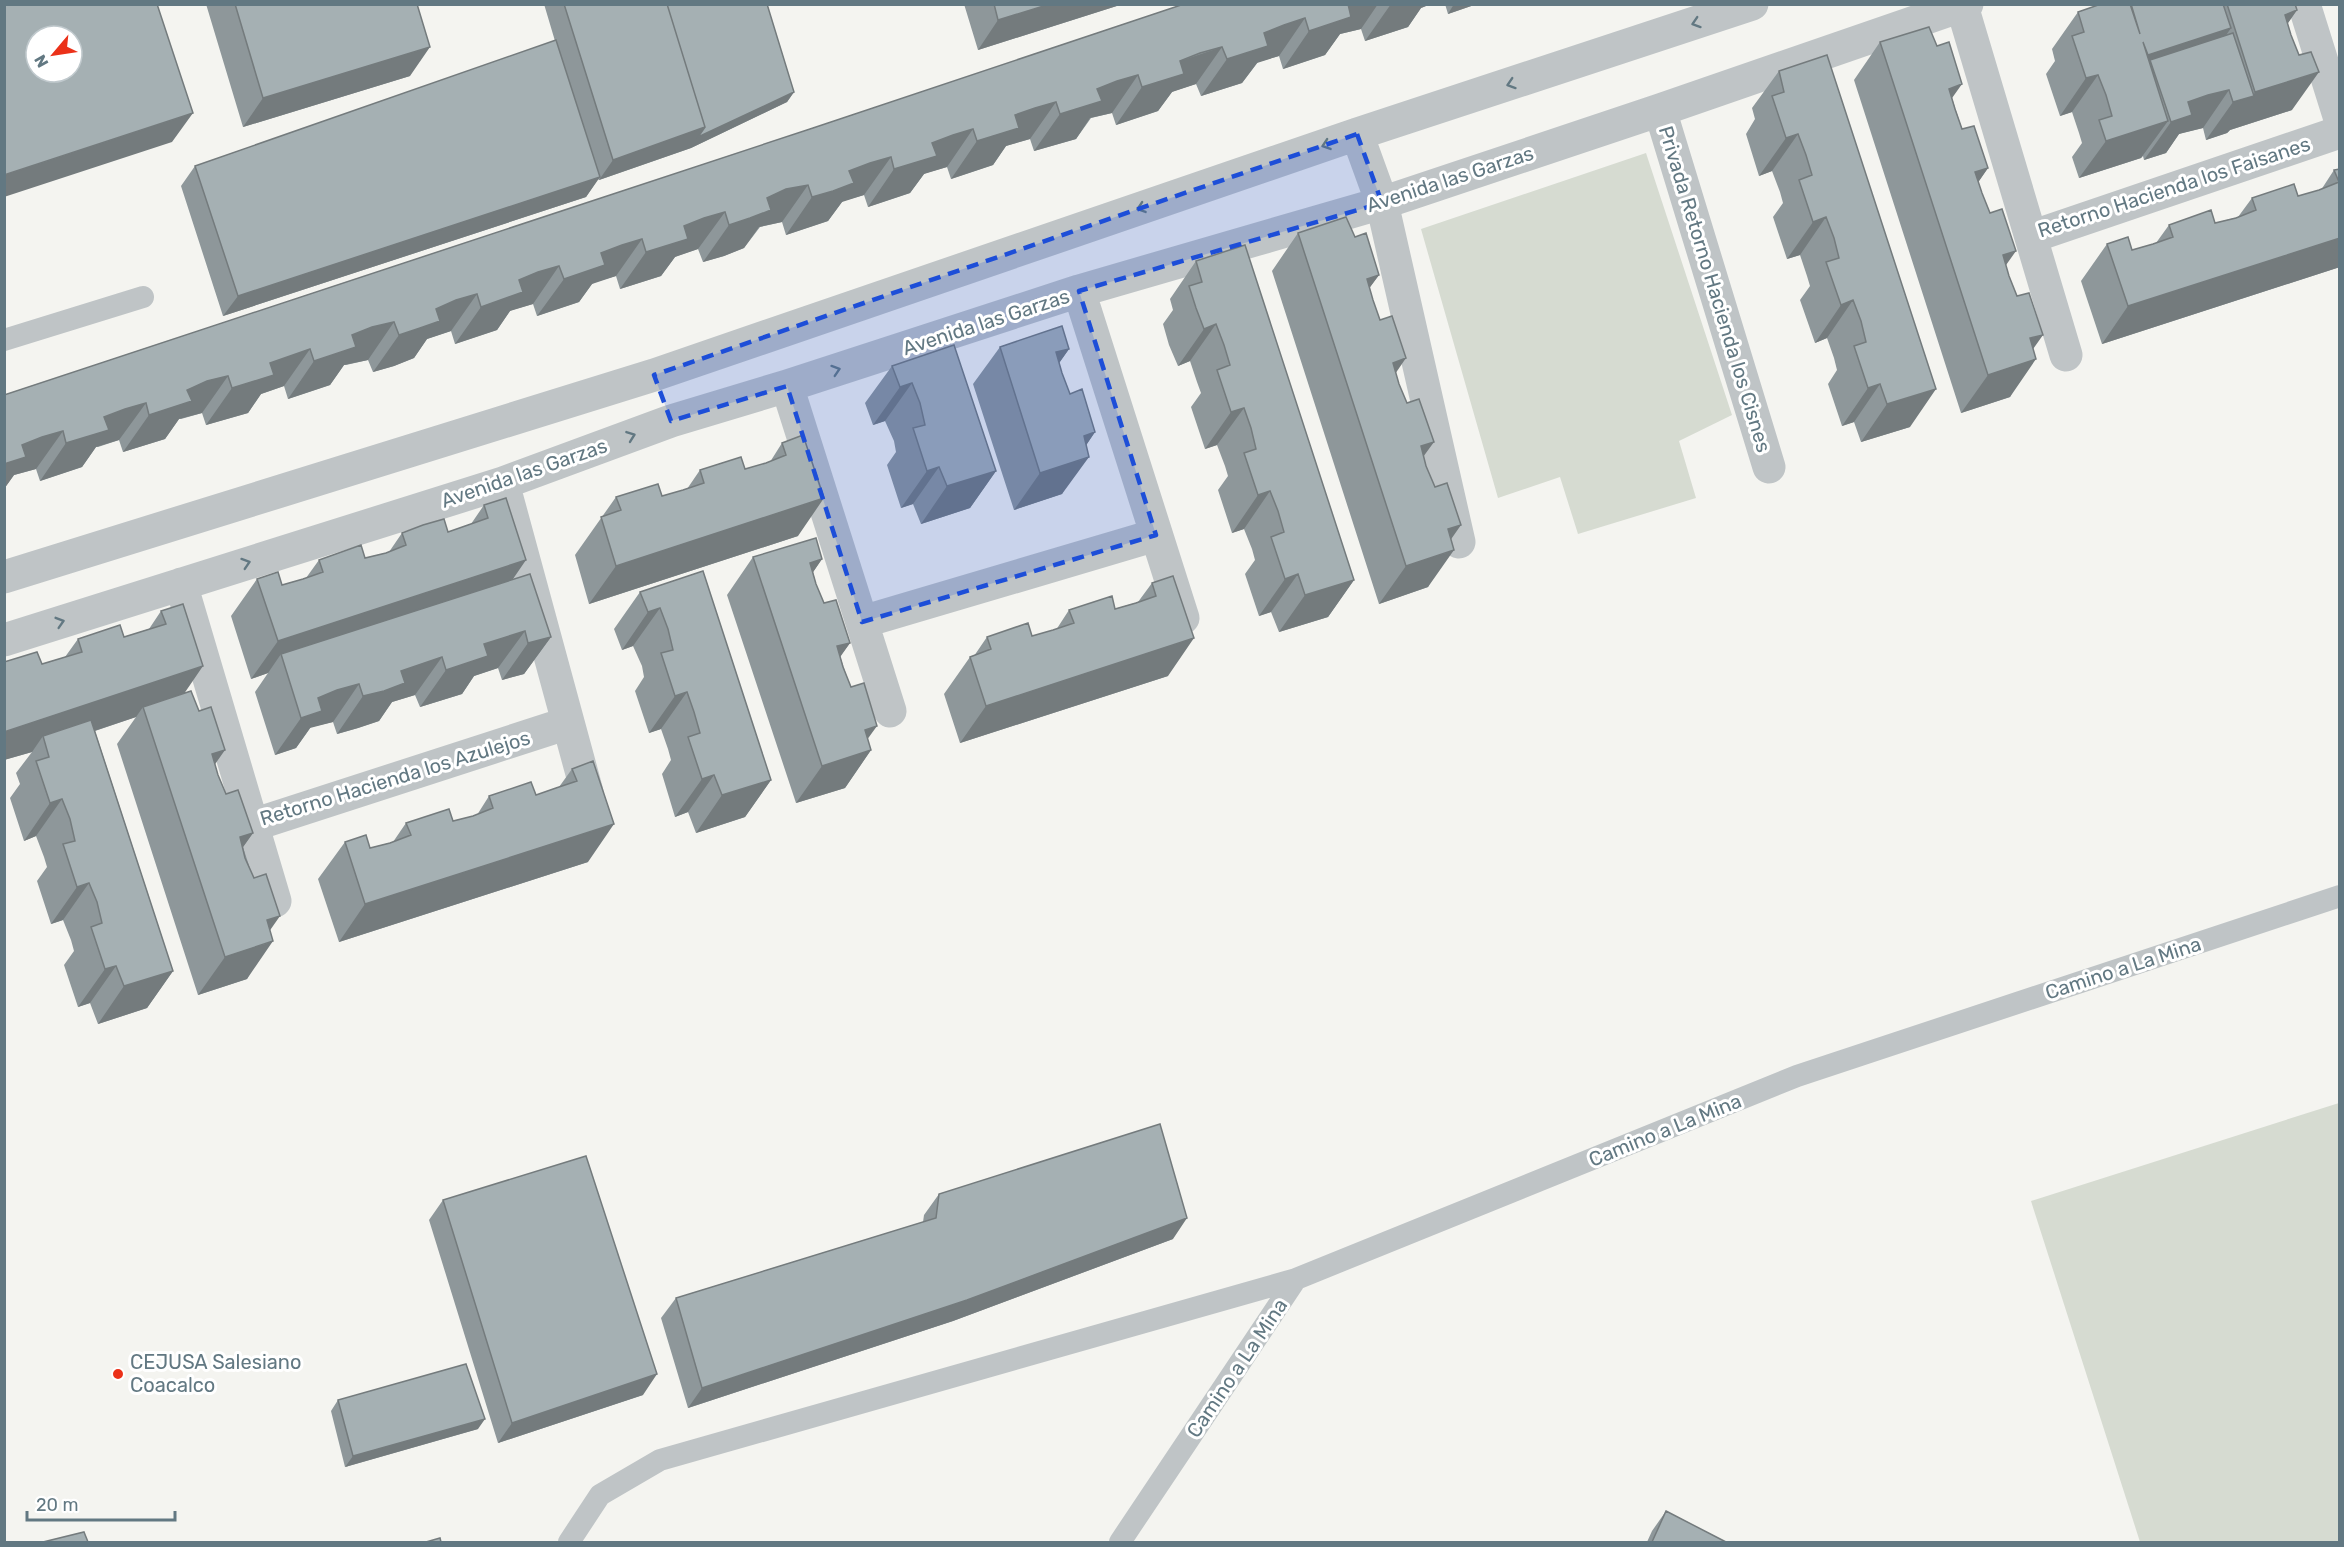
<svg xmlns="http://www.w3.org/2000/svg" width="2344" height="1547" viewBox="0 0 2344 1547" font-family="Rubik,sans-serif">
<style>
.green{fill:#d6dbd1}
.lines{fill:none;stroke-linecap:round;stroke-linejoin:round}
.service{stroke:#bfc4c6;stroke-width:22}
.minor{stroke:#bfc4c6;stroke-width:33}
.wall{fill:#8e979a}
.shaded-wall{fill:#747b7d}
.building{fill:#a5b0b3;stroke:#747b7d;stroke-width:1.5;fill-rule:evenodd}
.oneway{stroke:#627882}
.marked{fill:#1d4ed8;fill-opacity:0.2;stroke:#1d4ed8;stroke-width:4.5;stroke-dasharray:12 8;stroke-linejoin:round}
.poi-dot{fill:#eb3119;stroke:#fff;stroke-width:2}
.labels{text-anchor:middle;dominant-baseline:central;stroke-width:6;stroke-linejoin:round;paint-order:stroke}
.street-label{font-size:20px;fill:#627882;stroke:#fff}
.poi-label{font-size:20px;fill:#627882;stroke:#fff;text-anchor:start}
</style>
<rect width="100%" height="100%" fill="#f4f4f0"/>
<!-- green -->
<path class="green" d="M1646,153l86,262 -53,26 17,57 -118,36 -18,-57 -62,21 -77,-269z
M2339,1103v439h-199l-109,-341z"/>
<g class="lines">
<!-- service -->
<path class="service" d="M4,340l139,-43
M569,1542l31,-47 60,-35 636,-181
M1120,1542l176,-263 501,-203 543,-180"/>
<!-- minor -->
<path class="minor" d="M2304,4l36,115
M1962,6l104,349
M1660,110l109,357
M1357,134l25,69 77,339
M2031,237l309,-105
M1079,291l104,327
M787,386l103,325
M503,483l84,309
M4,577l650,-202 703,-241 395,-130
M181,584l94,317
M862,622l294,-87
M4,640l499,-157 168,-62 116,-35 292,-95 303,-88 278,-93 307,-106
M253,825l315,-102"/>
</g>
<!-- wall -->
<path class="wall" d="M206,4h211l-7,72 -167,51z
M544,4h223l27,88 -7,10 -96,46 -92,32 -1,-1 -12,18 -363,119 -42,-130 14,-20 360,-125z
M964,4h159l-145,46z
M1184,4h247l-10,4 -13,19 -43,14 -4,-12 -21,5 -15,21 -42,14 -4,-13 -21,6 -16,21 -41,13 -5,-12 -22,7 -2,1 -14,19 -42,14 -4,-12 -21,5 -15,21 -42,12 -4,-12 -21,6 -3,1 -13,19 -42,14 -4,-12 -21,6 -2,1 -14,19 -42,14 -4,-12 -21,6 -1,1 -14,19 -42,14 -4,-13 -22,5 -16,21 -20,8 -21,6 -5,-13 -21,7 -2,1 -14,19 -41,13 -4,-13 -21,6 -3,2 -13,18 -42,14 -4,-12 -21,6 -2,1 -13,19 -42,14 -4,-13 -24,8 -13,19 -20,8 -21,6 -5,-12 -22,5h-2l-14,20 -42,14 -4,-13 -23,8 -13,19 -42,12 -4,-12 -21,6h-2l-14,20 -42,13 -4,-12 -21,7h-2l-14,20 -42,14 -4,-12 -22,6 -10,14v-94l809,-267z
M1445,4h32l-29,10z
M2101,4h194l2,6 -10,14 5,86 -62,20 -3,3 -21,7 -3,-12 -21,5 -3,1 -13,19 -22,7 -1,-4 -2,2 -62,20 -7,-21 10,-14 -3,-10 -7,-21 -12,4 -14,-42 9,-13 -3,-12 26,-37z
M1880,42l72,56 10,31 26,39 -10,14 55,167 -23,48 -49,16 -107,-333z
M1779,71l131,356 -49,15 -7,-20 -12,4 -14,-42 9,-14 -3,-12 -7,-20 -12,5 -15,-43 10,-14 -3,-10 -7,-21 -13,4 -14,-42 10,-14 -3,-11 -8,-21 -13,5 -13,-42 9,-15 -3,-11z
M2340,169v98l-238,77 -21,-63 26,-37 25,6 24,-7 13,-18 46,-2 23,-6 14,-19 46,-2 23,-6 13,-20z
M1298,233l57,4 24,38 -10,13 30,96 52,155 -23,48 -49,17 -107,-333z
M1196,261l158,319 -26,37 -49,15 -8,-20 -12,4 -14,-42 10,-14 -3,-11 -8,-20 -12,4 -14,-43 10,-14 -3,-10 -8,-21 -12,4 -14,-42 10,-14 -4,-11 -7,-21 -12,5 -9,-21 -6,-21 10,-14 -3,-11z
M954,345l42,126 -26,37 -49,16 -8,-20 -12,4 -14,-43 9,-13 -2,-11 -9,-20 -12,4 -8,-22 27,-37z
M1000,347l69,2 -10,14 3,10 8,21 25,38 -9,13 -24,49 -48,16 -41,-126z
M803,435l-5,101 -209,68 -14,-49 41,-58 46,-1 25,-7 13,-19 45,-1 25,-7 12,-19z
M484,505l28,75 39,57 -27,37 -22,6 -4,-12 -24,8 -12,18 -42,13 -5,-12 -23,7 -13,19 -21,7 -21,6 -4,-12 -22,5 -15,21 -21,7 -20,-63 13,-19 -17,6 -20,-63 26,-37 25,6 24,-7 13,-18 46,-2 24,-6 13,-19 46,-1 23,-8z
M753,557l69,2 -9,13 3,12 8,19 26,40 -10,13 31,94 -26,38 -49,15 -69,-208z
M703,571l68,209 -26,37 -49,16 -8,-21 -13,5 -13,-43 9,-14 -3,-11 -7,-20 -12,4 -14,-42 9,-14 -2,-11 -9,-20 -11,4 -8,-21 26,-37z
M1173,576l-5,100 -208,67 -16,-49 26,-37 4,-1 13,-19 45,-1 24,-6 13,-20 46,-1 23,-7 14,-19z
M183,604l2,89 30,71 3,11 8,19 27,39 -10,14 27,83 -23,49 -49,16 -81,-251 19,-27 -41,14 78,240 -26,37 -49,16 -8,-21 -12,4 -14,-42 10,-14 -3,-11 -8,-20 -12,4 -14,-43 10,-14 -3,-10 -8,-21 -12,5 -14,-43 10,-14 -4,-11 16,-21 -28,8 38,-96 23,-7 13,-18 46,-2 25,-8 12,-18z
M593,761l-5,101 -249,80 -21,-63 27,-37 25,6 23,-6 13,-19 47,-2 24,-6 12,-19 47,-1 23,-8 13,-18z
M939,1194l234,45 -220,82 -265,87 -27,-90 15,-20 247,-76 1,-7z
M443,1200l200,195 -145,48 -69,-223z
M338,1400l140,29 -133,38 -14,-56z
M1666,1511l60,31h-79l5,-11z"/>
<!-- shaded-wall -->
<path class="shaded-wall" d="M1050,4h73l-145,46 20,-30z
M1378,4l-17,25 -21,5 -15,21 -42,14 26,-38 38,-26z
M1391,4h40l-10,4 -13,19 -43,14z
M1454,4h23l-29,10z
M2297,10l-26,38 14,-33z
M1305,18l-26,38 -22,7 -15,20 -41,13 26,-37 37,-26 20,-8z
M2231,28l-26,38 -55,-6 -21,30 -7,2 26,-37z
M430,47l-20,29 -167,51 20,-29z
M1222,47l-26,37 -24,8 -14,19 -42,14 26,-38 38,-26z
M2319,72l-27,38 -62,20 -3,3 -21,7 27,-38 20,-6 2,-4z
M1138,75l-26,38 -22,5 -14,21 -42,12 26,-37 37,-25 20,-8z
M2098,75l-26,37 -12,4 26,-38z
M1962,84l-27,38 14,-33z
M2229,90l-26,38 -24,6 -13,19 -22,7 27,-38 17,-20 20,-7z
M794,92l-7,10 -96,46 7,-11z
M1056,102l-26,37 -24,7 -13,19 -42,14 26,-38 38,-26 20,-7z
M193,113l-21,29 -168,55v-22z
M2168,121l-27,37 -62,20 27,-37z
M705,127l-14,21 -92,32 14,-20z
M973,129l-26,38 -23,7 -14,19 -42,14 26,-38 38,-26 21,-8z
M1798,134l-26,37 -13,5 27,-38z
M891,157l-27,38 -22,7 -14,19 -42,14 26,-38 37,-26 21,-8z
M1988,168l-26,38 13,-34z
M600,177l-14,20 -363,119 15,-20z
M808,185l-26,37 -23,5 -15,21 -20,8 -21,6 26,-37 38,-27 19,-9z
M725,212l-27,37 -23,8 -14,19 -41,13 26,-37 38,-26 20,-8z
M1826,217l-26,38 -13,4 26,-37z
M2340,238v29l-238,77 26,-38z
M642,239l-26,37 -24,8 -13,18 -42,14 27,-37 37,-26 21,-8z
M2016,251l-27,38 14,-34z
M559,266l-26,38 -23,7 -13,19 -42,14 26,-37 38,-27 19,-8z
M1379,275l-27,37 15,-33z
M477,294l-26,37 -24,8 -13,19 -20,8 -21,6 26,-37 37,-26 20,-9z
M1853,300l-26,38 -12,5 26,-38z
M394,322l-26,38 -24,5 -14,20 -42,14 26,-38 38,-26 20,-8z
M1216,324l-26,37 -12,5 26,-37z
M2043,335l-20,28 13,-4 -26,38 -49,16 27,-38 42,-37z
M310,349l-26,37 -23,8 -13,19 -42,12 26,-37 38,-25z
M1069,349l-26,37 13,-34z
M1406,358l-26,38 13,-33z
M228,376l-26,37 -23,6 -14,20 -42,13 26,-37 38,-25 20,-9z
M912,383l-27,38 -12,4 27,-38z
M1880,384l-26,38 -12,4 26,-38z
M1936,389l-26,38 -49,15 26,-38z
M146,403l-27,37 -23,7 -14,20 -42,14 26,-38 38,-26 21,-8z
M1244,408l-27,37 -12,4 26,-37z
M63,431l-27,38 -22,6 -10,14v-25l18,-19 20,-8z
M1095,432l-20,30 14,-5 -27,37 -48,16 26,-37 44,-37z
M1434,442l-27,37 14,-33z
M939,467l-26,37 -12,4 26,-37z
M996,471l-26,37 -49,16 26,-38z
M1270,491l-26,38 -12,4 26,-38z
M824,498l-26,38 -209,68 27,-38z
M1461,525l-21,30 14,-5 -26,37 -49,17 27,-38 42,-37z
M822,559l-26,38 14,-34z
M526,560l-26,38 -219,56 -13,19 -17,6 27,-38z
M1298,574l-27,38 -12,4 26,-37z
M1354,580l-26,37 -49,15 26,-37z
M660,608l-27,38 -11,4 26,-38z
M525,631l-27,37 -24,8 -12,18 -42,13 26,-37 38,-26z
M551,637l-27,37 -22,6 26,-37z
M1194,638l-26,38 -208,67 26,-37z
M850,643l-26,37 13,-34z
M442,657l-27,38 -23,7 -13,19 -21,7 -21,6 26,-38 38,-25z
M203,666l-26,38 -34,3 -7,10 -90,30 -3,-11 -11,16 -28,8v-28z
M359,684l-26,38 -23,6 -14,20 -21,7 26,-37 17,-20 19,-8z
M687,692l-26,37 -12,4 26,-37z
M877,726l-21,29 15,-5 -26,38 -49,15 26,-37 43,-36z
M225,750l-26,37 13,-33z
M714,775l-26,37 -13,5 27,-38z
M771,780l-26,37 -49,16 26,-38z
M62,799l-26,37 -12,5 26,-38z
M614,824l-26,38 -249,80 26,-38z
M253,833l-27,38 14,-34z
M89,883l-26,37 -12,4 26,-37z
M280,916l-21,30 14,-5 -26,38 -49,16 27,-38 42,-37z
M116,966l-26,37 -12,4 27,-38z
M173,971l-26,37 -49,16 26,-38z
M1187,1218l-14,21 -220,82 -265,87 14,-20z
M657,1374l-14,21 -145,48 14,-20z
M485,1419l-7,10 -133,38 8,-11z"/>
<!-- building -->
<path class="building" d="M4,4h153l36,109 -189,62zM36,36h36v36h-36z
M235,4h182l13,43 -167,51z
M564,4h103l38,123 -92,33z
M667,4h100l27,88 -96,45 7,-10z
M994,4h56l-52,16z
M1184,4h164l3,13 -42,14 -4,-13 -21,7 -20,8 4,13 -41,13 -5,-12 -22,6 -20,8 4,13 -42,13 -4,-12 -21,6 -20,8 5,12 -42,13 -4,-12 -21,6 -20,7 4,13 -42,13 -4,-12 -20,6 -21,8 5,13 -43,13 -3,-12 -21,6 -21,8 5,12 -21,8 -21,6 -4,-12 -22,4 -19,9 4,12 -21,8 -21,7 -4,-13 -21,6 -20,8 4,13 -42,13 -4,-13 -20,6 -21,8 4,12 -41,14 -5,-13 -21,6 -19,8 4,12 -42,15 -4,-13 -21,6 -20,9 4,12 -20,7 -21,7 -5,-13 -22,5 -20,8 4,12 -42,14 -4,-12 -40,14 4,12 -42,13 -4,-12 -21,5 -20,9 5,11 -43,14 -3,-12 -21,6 -21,8 5,13 -43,13 -3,-12 -21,6 -20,8 4,12 -22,7v-69l809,-267z
M2101,4h29l10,30 -9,-30h92l8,24 -83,27 -5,-13 25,79 -62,20 -7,-21 13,-4 -6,-21 -8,-20 -12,3 -14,-42 12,-4 -6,-20z
M2227,4h68l2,6 -12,5 6,20 8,20 12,-3 8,20 -64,20z
M1929,27l8,19 12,-4 13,42 -13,5 6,20 7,20 12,-3 14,42 -13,4 7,21 8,20 12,-4 14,42 -13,4 6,21 8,20 12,-3 14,42 -13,3 6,21 -48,16 -108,-333z
M2233,33l21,63 -21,6 -4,-12 -21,5 -20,7 4,13 -21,7 -21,-62z
M556,40l44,137 -362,119 -43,-130z
M1827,55l109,334 -49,15 -7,-20 -12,4 -14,-42 12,-4 -5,-21 -8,-21 -12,5 -15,-43 13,-4 -5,-20 -8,-21 -13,5 -14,-42 13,-5 -6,-20 -8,-21 -12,4 -14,-42 12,-4 -5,-21z
M2340,169v69l-212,68 -21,-62 21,-7 4,13 21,-6 20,-7 -4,-12 42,-15 4,13 21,-5 20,-8 -4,-12 42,-14 4,12 21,-6 20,-8 -5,-12z
M1346,217l9,20 11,-4 13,42 -12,4 6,21 7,20 12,-4 14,42 -13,5 6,21 8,19 12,-4 15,43 -13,4 5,20 9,21 12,-4 14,42 -13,4 6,21 -48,16 -108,-333z
M1245,245l109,335 -49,15 -7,-21 -13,5 -14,-42 13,-5 -6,-21 -8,-20 -12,4 -14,-42 12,-4 -5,-21 -7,-20 -13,4 -14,-42 13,-5 -6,-20 -8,-21 -12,5 -8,-21 -7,-22 13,-4 -6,-21z
M1062,326l7,23 -13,3 6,21 8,21 12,-5 13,43 -11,4 5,21 -49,16 -40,-126z
M954,345l42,126 -49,15 -8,-19 -12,4 -14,-43 12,-3 -5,-22 -8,-20 -12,4 -8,-21z
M803,435l21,63 -208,68 -15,-49 20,-7 -5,-13 42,-13 4,12 21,-6 21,-7 -4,-13 41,-13 4,12 21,-6 20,-8 -4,-12z
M506,498l20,62 -248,81 -21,-62 21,-7 4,13 21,-6 20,-7 -4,-12 42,-15 4,13 21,-5 20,-8 -4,-12 21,-8 21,-6 4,13 40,-14 -4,-13z
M816,538l6,21 -12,4 6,21 8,19 12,-3 14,43 -13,3 6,21 8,20 13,-4 13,43 -12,4 6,20 -49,16 -69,-209z
M703,571l68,209 -49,15 -8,-20 -12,4 -14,-42 12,-4 -6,-21 -7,-20 -12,4 -14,-43 12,-3 -5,-21 -8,-21 -12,4 -8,-20z
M530,574l21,63 -23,6 -3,-12 -41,13 4,12 -42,14 -4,-13 -41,14 4,12 -21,8 -21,5 -4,-12 -22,6 -19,8 4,13 -21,7 -20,-64z
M1173,576l21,62 -208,68 -16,-49 21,-8 -4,-12 41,-14 4,13 21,-6 21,-7 -5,-13 43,-14 3,13 21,-6 20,-7 -4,-13z
M183,604l20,62 -199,66v-70l33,-10 5,12 40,-12 -4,-13 42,-14 4,12 42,-13 -5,-13z
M191,691l8,20 12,-4 14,43 -13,4 6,21 8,19 12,-4 15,43 -13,4 5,21 9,20 12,-4 14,42 -13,4 6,21 -48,16 -82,-250z
M91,720l82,251 -49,15 -8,-20 -11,3 -14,-42 11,-4 -5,-21 -8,-19 -12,4 -14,-43 12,-3 -5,-22 -8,-20 -12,4 -14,-42 13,-4 -6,-21z
M593,761l21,63 -249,80 -20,-62 21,-7 4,13 20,-5 21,-8 -5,-12 43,-14 4,12 20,-5 20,-8 -4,-12 42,-14 5,13 20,-7 21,-7 -5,-12z
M1160,1124l27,94 -220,82 -265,88 -26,-90 260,-80 3,-24z
M586,1156l71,218 -145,49 -69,-223z
M466,1364l19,55 -132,37 -15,-56z
M1666,1511l60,31h-74z
M84,1532l4,10h-45z
M440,1538l1,4h-15z"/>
<!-- one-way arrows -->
<defs><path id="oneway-chevron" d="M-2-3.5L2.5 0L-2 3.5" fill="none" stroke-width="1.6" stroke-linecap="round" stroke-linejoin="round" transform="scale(1.5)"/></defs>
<g class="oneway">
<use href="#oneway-chevron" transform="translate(1696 23) rotate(162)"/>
<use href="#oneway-chevron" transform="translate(1511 84) rotate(162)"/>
<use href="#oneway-chevron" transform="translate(1326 145) rotate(161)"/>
<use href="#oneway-chevron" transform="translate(1141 208) rotate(161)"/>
<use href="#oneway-chevron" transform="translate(836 370) rotate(-18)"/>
<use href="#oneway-chevron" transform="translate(631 436) rotate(-20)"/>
<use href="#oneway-chevron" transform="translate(246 563) rotate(-18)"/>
<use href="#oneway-chevron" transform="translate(60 622) rotate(-17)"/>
</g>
<!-- marked area -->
<path class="marked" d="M1357,134l25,69 -303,88 77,244 -294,87 -75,-236 -116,35 -17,-46z"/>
<!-- markers -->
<circle class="poi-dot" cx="118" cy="1374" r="6"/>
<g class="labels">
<!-- street labels -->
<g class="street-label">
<text transform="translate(1450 179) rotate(-18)">Avenida las Garzas</text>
<text transform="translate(2174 187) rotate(-18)">Retorno Hacienda los Faisanes</text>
<text transform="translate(1715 289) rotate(73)">Privada Retorno Hacienda los Cisnes</text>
<text transform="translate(986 322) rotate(-18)">Avenida las Garzas</text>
<text transform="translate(524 473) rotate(-19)">Avenida las Garzas</text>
<text transform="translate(395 778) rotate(-17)">Retorno Hacienda los Azulejos</text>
<text transform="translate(2123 968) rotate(-18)">Camino a La Mina</text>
<text transform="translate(1665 1130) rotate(-22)">Camino a La Mina</text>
<text transform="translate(1237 1368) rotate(-56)">Camino a La Mina</text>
</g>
<!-- poi labels -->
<g class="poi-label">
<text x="130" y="1362">CEJUSA Salesiano<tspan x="130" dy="23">Coacalco</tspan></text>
</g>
</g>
<!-- border -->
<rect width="2344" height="1547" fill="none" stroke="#627882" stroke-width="12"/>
<!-- north arrow -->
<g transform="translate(54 54) rotate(241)"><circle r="28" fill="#ffffff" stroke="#c0c9cd" stroke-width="1.5"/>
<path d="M0-4.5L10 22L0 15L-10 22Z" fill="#eb3119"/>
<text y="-9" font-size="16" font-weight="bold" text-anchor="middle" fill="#627882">N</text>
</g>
<!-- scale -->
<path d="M27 1511v9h148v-9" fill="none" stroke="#627882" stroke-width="3"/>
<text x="36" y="1511" font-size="18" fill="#627882" stroke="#ffffff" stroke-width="4.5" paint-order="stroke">20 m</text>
</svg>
